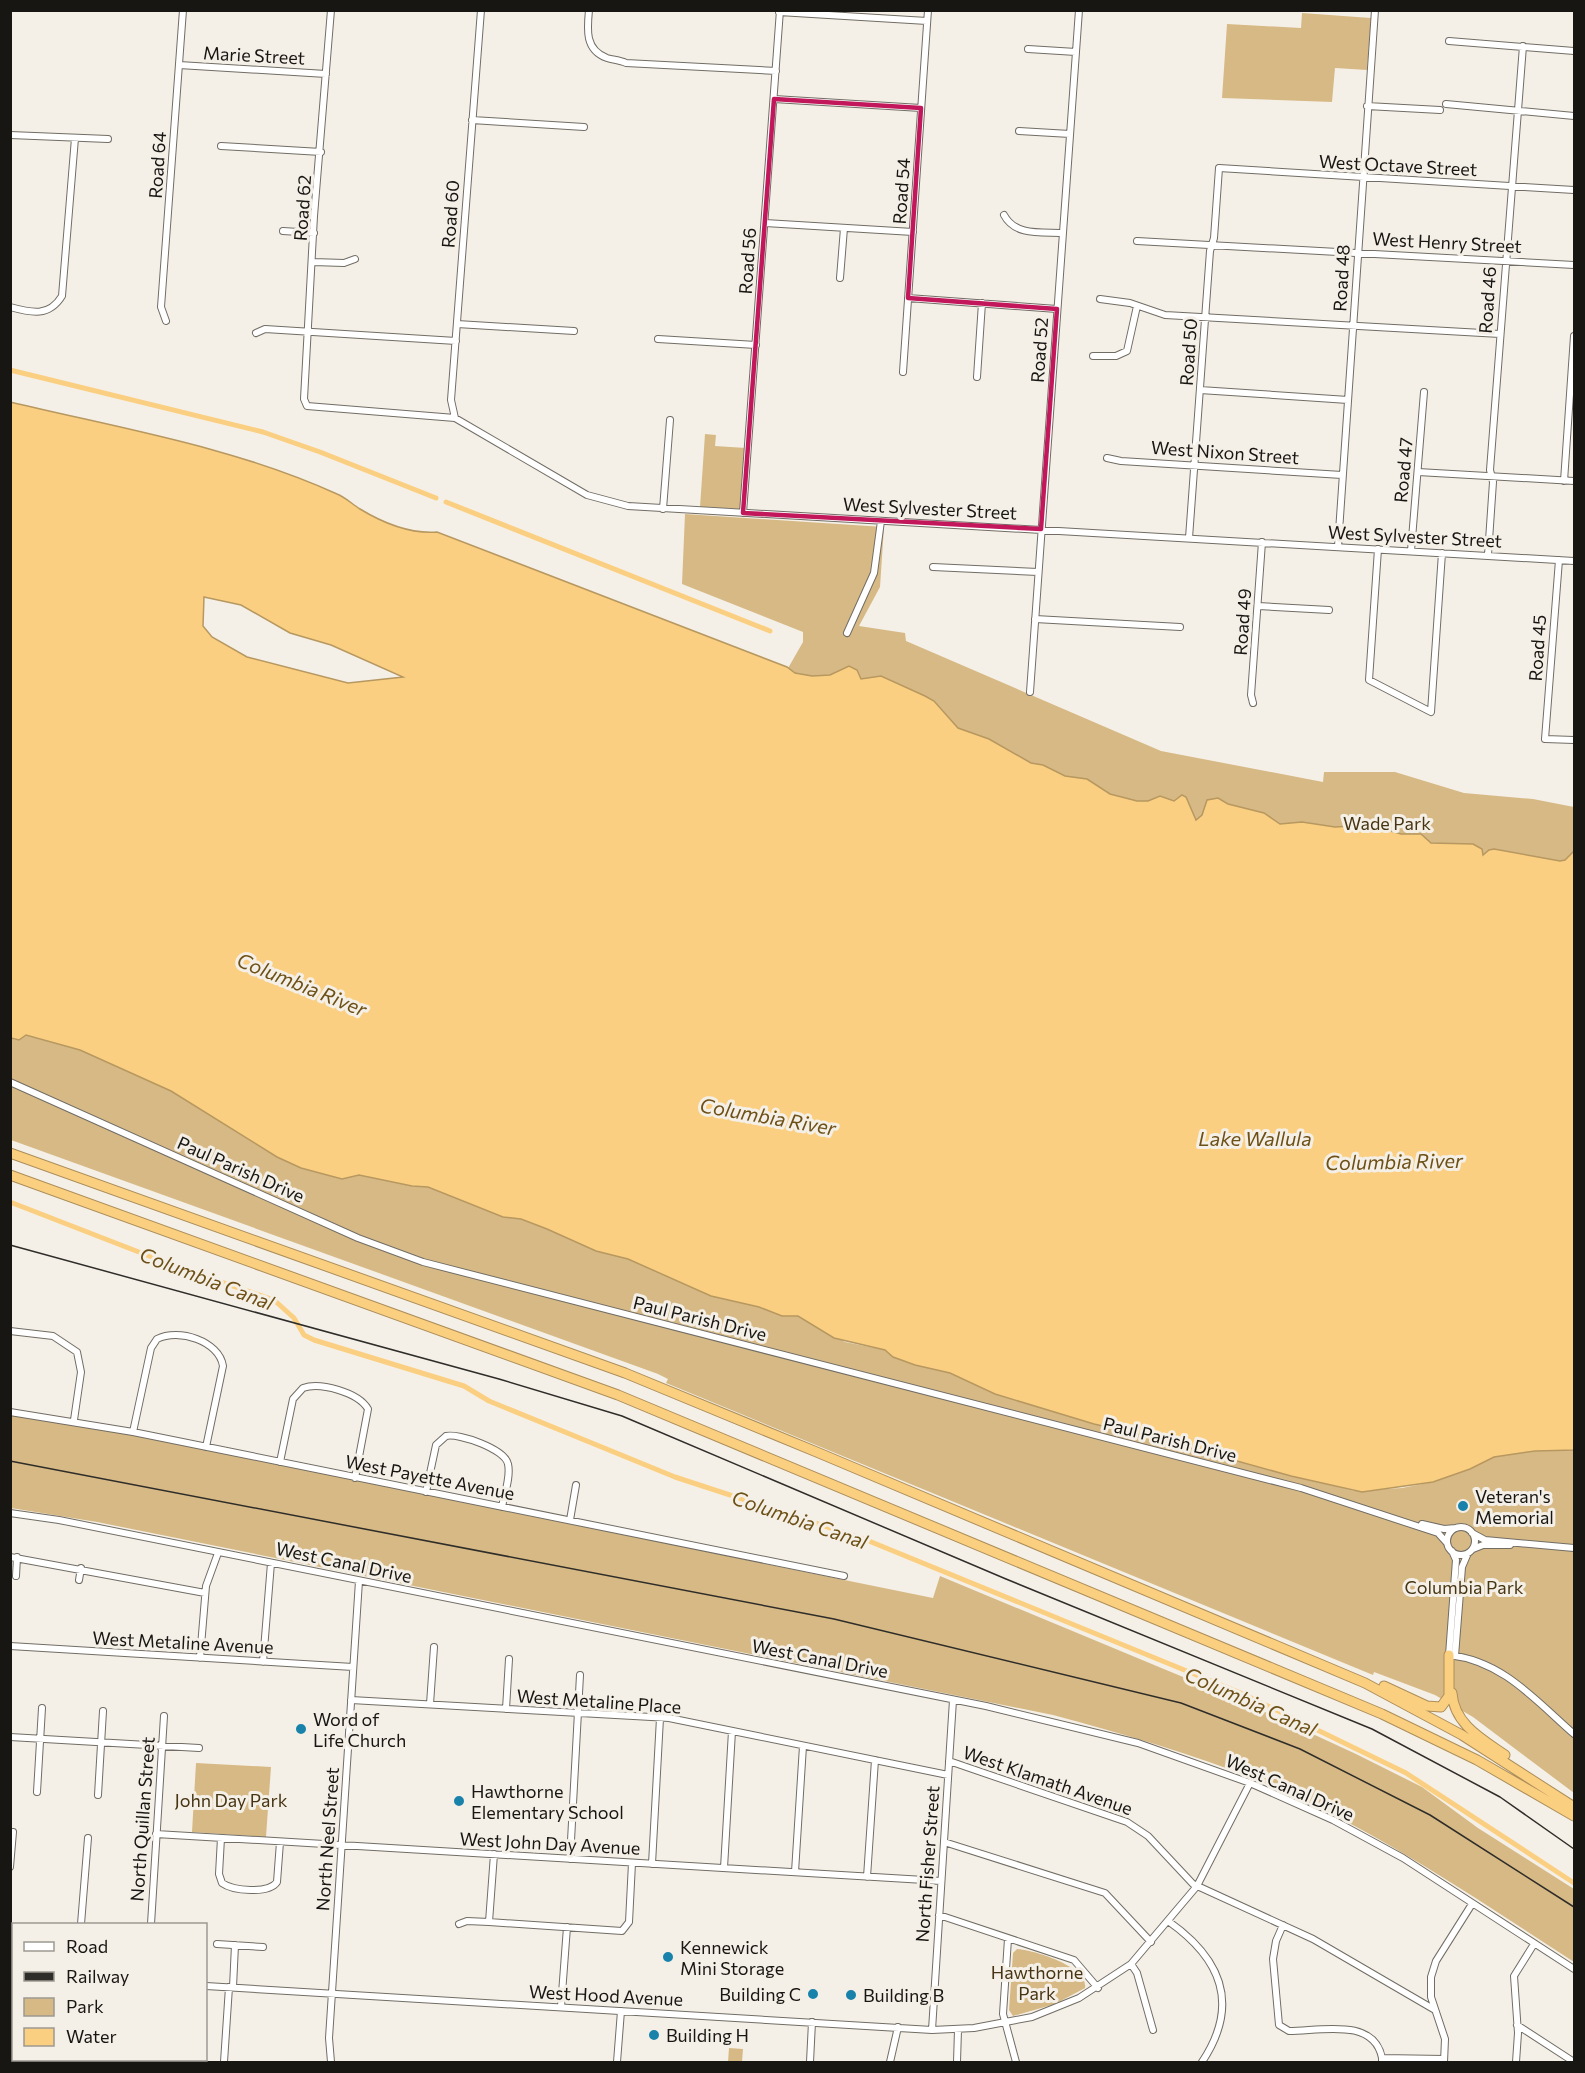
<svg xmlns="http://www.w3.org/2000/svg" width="1585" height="2073" viewBox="0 0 1585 2073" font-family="Commissioner,sans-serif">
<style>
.green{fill:#d7b985}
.water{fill:#fbcf81;stroke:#b79860;stroke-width:1.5;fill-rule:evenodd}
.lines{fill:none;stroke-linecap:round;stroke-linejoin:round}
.canal{stroke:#fbcf81;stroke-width:5}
.minor-casing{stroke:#716d65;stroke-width:8}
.highway-casing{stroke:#ac8e5a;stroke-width:11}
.minor{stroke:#fff;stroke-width:6}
.highway{stroke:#fbcf80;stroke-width:9}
.rail{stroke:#2f2d29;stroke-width:1.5}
.marked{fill:none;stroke:#c2185b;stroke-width:4.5;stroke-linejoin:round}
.poi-dot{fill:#1982ab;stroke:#f5f0e7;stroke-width:2}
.labels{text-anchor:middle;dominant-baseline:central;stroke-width:6;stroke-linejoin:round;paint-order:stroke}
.street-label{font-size:18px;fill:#181613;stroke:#f5f0e7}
.park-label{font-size:18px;fill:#463412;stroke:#f5f0e7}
.poi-label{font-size:18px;fill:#181613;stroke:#f5f0e7;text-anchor:start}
.water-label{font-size:20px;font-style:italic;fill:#6d5016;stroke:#f5f0e7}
</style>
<rect width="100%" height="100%" fill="#f5f0e7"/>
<!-- green -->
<path class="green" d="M1302,13l69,5 -4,52 -32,-2 -3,34 -110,-4 5,-74 74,4z
M705,434l11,1 -1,11 31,2 -5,61 -41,-2z
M685,514l199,13 -4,60 -21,39 46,7 1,8 255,110 162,31 1,-10h71l69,21 69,6 41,8v96l-319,-55 -472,-171 20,-35v-10l-121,-48z
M26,1035l54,15 91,41 106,66 24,11 41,11 17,-4 53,11 16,1 75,30 18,2 26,10 49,22 32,8 83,37 48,11 23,9h17l46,26 40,8 8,7 57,16 45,21 99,30 57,13 203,54 48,-3 31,-6 37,-13 24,-12 41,-6 39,-1v343l-101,-76 -38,-22 -61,-23 -1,3 -707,-292 2,-4 -10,-5 -647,-234 -1,-102 7,2z
M10,1415l74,10 849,173 7,-22 308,128 108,50 66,33 56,41 96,61v73c-85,-55 -168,-112 -260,-157 -83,-40 -172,-66 -261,-90l-956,-193 -86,-14z
M196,1763l75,4 -5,70 -74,-5z
M1017,1949c17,1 72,18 68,39l-30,16 -42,12 -4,-6 4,-57z
M729,2048l14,1 -1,13h-14z"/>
<!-- water -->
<path class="water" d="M10,402c109,26 224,45 327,92 8,3 15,10 23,15 23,14 50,25 77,23l350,135 8,6 17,3 18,-1 19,-9 8,4 4,9 20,-3 44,20 9,5 24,27 31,11 42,24 12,2 22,11 22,3 23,15 27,7h11l12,-5 14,5 8,-6 4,2 10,23 6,-5 5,-15 11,-2 10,6 36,9 16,11 22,-2 33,5 35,-2 31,9h20l10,9 42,1 9,5 1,6 6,-5 5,-1 66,12 5,-1 9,-9v599l-39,1 -41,6 -24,12 -37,13 -71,10 -71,-16 -140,-39 -57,-13 -99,-30 -45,-21 -35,-8 -22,-8 -8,-7 -51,-12 -36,-22h-16l-23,-9 -48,-11 -83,-37 -32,-8 -49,-22 -26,-10 -18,-2 -75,-30 -16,-1 -53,-11 -17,4 -41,-11 -24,-11 -106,-66 -91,-41 -54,-15 -7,5 -8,-2zM204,597l37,8 49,28 41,12 72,32 -55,6 -101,-26 -35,-20 -9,-11z"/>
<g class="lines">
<!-- canal -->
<path class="canal" d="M10,370l253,62 57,20 116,46
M446,502l324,129
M10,1202l170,66 94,32 20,18 10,17 10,5 150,46 25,15 186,76 189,62 379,155 163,79 168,110"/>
<!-- minor casing -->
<g class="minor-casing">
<path id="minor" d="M331,10l-17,206 -10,183 3,7 148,12 132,77 41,11 946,55
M589,10c-2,20 -4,40 18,48 6,2 13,2 19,5l150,8
M779,12l148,9
M1449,41l125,10
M1028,49l48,3
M179,65l147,9
M774,99l147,9
M1446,104l128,12
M1367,106l73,4
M472,120l112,7
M1019,131l51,3
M10,135l98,4
M221,146l100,6
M1004,215c11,21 37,17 58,18
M765,223l148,9
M283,231l31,2
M1137,241l437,24
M313,262l31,1 11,-4
M840,278l4,-50
M908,298l149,11
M1100,299l30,4 35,12 335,19
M10,307c22,6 39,10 52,-11l13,-158
M166,321l-5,-14 22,-297
M457,324l117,7
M256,333l9,-4 191,12
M658,339l98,6
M1093,356h23l11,-5 10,-45
M903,372l25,-362
M977,377l5,-74
M1200,390l148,10
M455,418l-4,-18 30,-390
M1107,458l14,3 221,14
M1418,472l156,9
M1564,481l10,-145
M663,509l7,-89
M743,513l37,-503
M1189,538l21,-287 4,-13 5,-70 355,22
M1338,546l37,-536
M1378,549l-9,131 62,32 11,-159
M1411,551l13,-159
M1488,555l5,-73 -3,-12 33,-424
M1559,560l-14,179 29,1
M933,567l105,5
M1258,606l71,4
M1035,619l145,8
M847,633l27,-60 7,-52
M1030,692l49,-682
M1253,703l-2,-8 11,-153
M10,1082l348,156 65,24 878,226 137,45 9,10
M10,1331l43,5 24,16 4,20 -7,48
M10,1412l123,20 711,144
M133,1432l18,-84 6,-9c22,-11 62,2 66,27l-17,81
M280,1462l13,-63 10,-11c17,-6 55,4 65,21l-13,69
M426,1492l10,-47 10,-9c13,-3 59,13 62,28 3,13 -4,31 -6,43
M10,1513l49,7 927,186 152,37 112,40 83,37 70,38 171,111
M570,1520l6,-35
M1422,1524l22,5 12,-1
M1447 1541a14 14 0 1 1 28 0a14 14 0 1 1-28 0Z
M1472,1533l13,7 89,8
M1473,1549l10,-4h27
M1452,1551l4,9 -7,95c54,6 86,45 125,79
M10,1557l195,36
M16,1576l1,-19
M79,1580l2,-12
M10,1646l343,21
M1455,1656l7,-89 6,-14
M200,1658l6,-72 12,-33
M263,1662l8,-99
M351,1700l318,18 279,57
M430,1704l4,-57
M506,1709l3,-50
M10,1737l189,11
M949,1761l178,61 21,14 45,48 120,55 122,71
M37,1792l5,-84
M98,1795l5,-84
M156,1834l785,47
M221,1838l-2,36 3,9c11,8 47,11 55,-1l3,-40
M944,1842l161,51 46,49
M570,1859l10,-184
M652,1864l8,-146
M10,1867l3,-35
M724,1868l8,-137
M795,1872l8,-126
M867,1877l8,-117
M939,1915l135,45 24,28
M1168,1921c54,38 72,84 34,141
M489,1922l5,-68
M81,1924l7,-86
M151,1924l13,-208
M459,1924l8,-3 22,1 133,9 7,-9 3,-59
M1283,1925l-7,16 -3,18 6,66 10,6c31,0 85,-14 93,27
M1008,1939l-5,75 13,48
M217,1944l46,3
M1131,1964l6,9 16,57
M10,1974h4
M206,1986l726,44 42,-2 58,-11 47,-19 52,-34 66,-78 53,-103
M233,1987l2,-42
M561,2007l6,-80
M1517,2025l57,37
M932,2030l21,-330
M103,2062l1,-2
M163,2062v-1
M224,2062l5,-75
M331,2062l-2,-24 30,-457
M617,2062l4,-51
M810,2062l2,-40
M890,2062l8,-35
M957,2062l1,-32
M1382,2062v-4l62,1
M1444,2062l1,-23 -14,-42v-20l5,-16 36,-57
M1516,2062l2,-29 -4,-57 20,-32"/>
</g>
<!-- highway casing -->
<g class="highway-casing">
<path id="highway" d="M10,1153l615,220 194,80 546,230 97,52 112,72
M10,1175l608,220 764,319 95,46 97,56
M1384,1686l43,20 14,1 8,-11v-41
M1452,1693c2,31 30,46 53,62"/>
</g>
<!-- minor -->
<use href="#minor" class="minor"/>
<!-- highway -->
<use href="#highway" class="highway"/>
<!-- rail -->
<path class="rail" d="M10,1245l489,134 123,37 384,163 366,150 128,68 74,52
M10,1461l824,158 347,84 119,46 130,66 144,92"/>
</g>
<!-- marked area -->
<path class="marked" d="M774,99l147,9 -13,190 149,11 -16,220 -298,-16z"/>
<!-- markers -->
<g class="poi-dot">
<circle cx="1463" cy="1506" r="6"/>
<circle cx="301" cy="1729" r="6"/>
<circle cx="459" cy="1801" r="6"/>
<circle cx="668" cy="1957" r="6"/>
<circle cx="813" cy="1994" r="6"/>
<circle cx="851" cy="1995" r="6"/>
<circle cx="654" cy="2035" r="6"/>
</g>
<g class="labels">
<!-- street labels -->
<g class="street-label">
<text transform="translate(254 55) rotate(3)">Marie Street</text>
<text transform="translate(157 165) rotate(-86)">Road 64</text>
<text transform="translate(1398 165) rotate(3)">West Octave Street</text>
<text transform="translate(901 191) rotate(-86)">Road 54</text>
<text transform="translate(302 208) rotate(-86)">Road 62</text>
<text transform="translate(450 214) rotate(-86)">Road 60</text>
<text transform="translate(1447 242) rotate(3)">West Henry Street</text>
<text transform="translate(747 261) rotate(-86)">Road 56</text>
<text transform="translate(1341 278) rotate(-87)">Road 48</text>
<text transform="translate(1487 300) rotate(-86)">Road 46</text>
<text transform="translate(1039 350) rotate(-86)">Road 52</text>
<text transform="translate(1188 352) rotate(-86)">Road 50</text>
<text transform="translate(1225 452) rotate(4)">West Nixon Street</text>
<text transform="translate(1403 470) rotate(-85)">Road 47</text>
<text transform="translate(930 508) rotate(3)">West Sylvester Street</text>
<text transform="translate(1415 536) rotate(3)">West Sylvester Street</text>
<text transform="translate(1242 622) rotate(-86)">Road 49</text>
<text transform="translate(1537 648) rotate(-86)">Road 45</text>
<text transform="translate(241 1169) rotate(24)">Paul Parish Drive</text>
<text transform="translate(700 1318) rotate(14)">Paul Parish Drive</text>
<text transform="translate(1170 1439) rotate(14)">Paul Parish Drive</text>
<text transform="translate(430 1477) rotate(11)">West Payette Avenue</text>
<text transform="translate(344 1562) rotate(12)">West Canal Drive</text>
<text transform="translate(183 1642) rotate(3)">West Metaline Avenue</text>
<text transform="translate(820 1658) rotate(11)">West Canal Drive</text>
<text transform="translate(599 1701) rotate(4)">West Metaline Place</text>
<text transform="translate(1048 1780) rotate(19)">West Klamath Avenue</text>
<text transform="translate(1290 1787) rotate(24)">West Canal Drive</text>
<text transform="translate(142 1819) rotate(-86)">North Quillan Street</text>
<text transform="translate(327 1839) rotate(-86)">North Neel Street</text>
<text transform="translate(550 1843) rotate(3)">West John Day Avenue</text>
<text transform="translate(927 1864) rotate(-86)">North Fisher Street</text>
<text transform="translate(606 1995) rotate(3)">West Hood Avenue</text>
</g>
<!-- park labels -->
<g class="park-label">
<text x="1387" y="823">Wade Park</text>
<text x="1464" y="1587">Columbia Park</text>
<text x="231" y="1800">John Day Park</text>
<text x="1037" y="1972">Hawthorne<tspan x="1037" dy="21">Park</tspan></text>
</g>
<!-- poi labels -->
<g class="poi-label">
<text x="1475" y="1496">Veteran's<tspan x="1475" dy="21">Memorial</tspan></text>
<text x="313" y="1719">Word of<tspan x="313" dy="21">Life Church</tspan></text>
<text x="471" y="1791">Hawthorne<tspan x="471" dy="21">Elementary School</tspan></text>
<text x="680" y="1947">Kennewick<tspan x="680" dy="21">Mini Storage</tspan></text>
<text x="801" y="1994" text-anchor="end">Building C</text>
<text x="863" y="1995">Building B</text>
<text x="666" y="2035">Building H</text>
</g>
<!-- water labels -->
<g class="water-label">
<text transform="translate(302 984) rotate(22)">Columbia River</text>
<text transform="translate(768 1116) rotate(10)">Columbia River</text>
<text x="1255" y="1138">Lake Wallula</text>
<text transform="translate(1394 1161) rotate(-1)">Columbia River</text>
<text transform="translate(207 1278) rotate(21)">Columbia Canal</text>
<text transform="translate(800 1519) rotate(19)">Columbia Canal</text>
<text transform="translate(1251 1701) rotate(24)">Columbia Canal</text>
</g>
</g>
<!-- border -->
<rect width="1585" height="2073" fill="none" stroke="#181613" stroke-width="24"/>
<!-- legend -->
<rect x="12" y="1923" width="195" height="138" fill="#f5f0e7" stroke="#9d9992" stroke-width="1.5"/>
<rect x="24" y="1942" width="30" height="9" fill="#ffffff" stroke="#9d9992" stroke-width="1.5"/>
<text x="66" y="1953" font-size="18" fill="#181613">Road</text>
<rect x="24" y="1972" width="30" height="9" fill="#2f2d29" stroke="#9d9992" stroke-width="1.5"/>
<text x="66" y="1983" font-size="18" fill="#181613">Railway</text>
<rect x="24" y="1998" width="30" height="18" fill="#d7b985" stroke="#9d9992" stroke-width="1.5"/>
<text x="66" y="2013" font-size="18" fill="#181613">Park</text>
<rect x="24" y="2028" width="30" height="18" fill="#fbcf81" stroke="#9d9992" stroke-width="1.5"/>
<text x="66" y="2043" font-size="18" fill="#181613">Water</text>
</svg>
